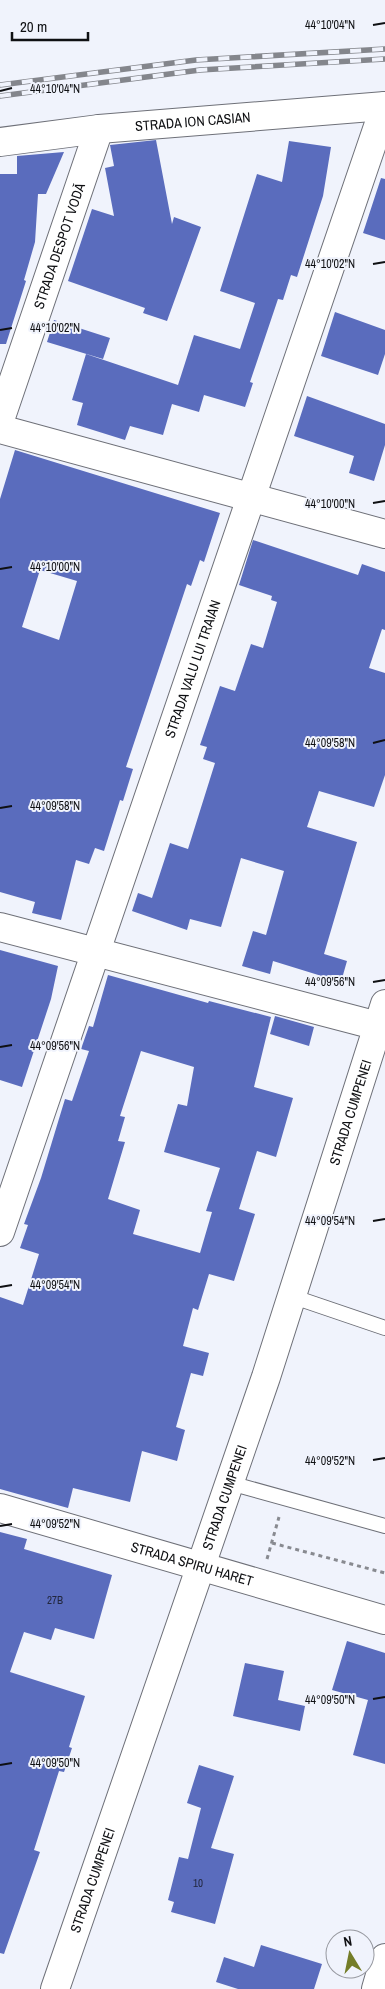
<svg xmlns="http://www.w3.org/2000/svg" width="385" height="1989" viewBox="0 0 385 1989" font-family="'Archivo Narrow',sans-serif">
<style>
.building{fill:#5a6cbd;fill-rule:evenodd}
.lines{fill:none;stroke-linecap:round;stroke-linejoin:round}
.lane-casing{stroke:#6e7078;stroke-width:16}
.street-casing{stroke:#6e7078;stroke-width:30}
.secondary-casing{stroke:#6e7078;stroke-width:30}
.path{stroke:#888a90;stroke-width:3;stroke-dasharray:4 4;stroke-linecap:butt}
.lane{stroke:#fff;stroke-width:14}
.street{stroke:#fff;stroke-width:28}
.secondary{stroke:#fff;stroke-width:28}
.rail-casing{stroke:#84868c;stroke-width:5.5}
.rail{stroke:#f0f3fc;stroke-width:4;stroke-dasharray:11;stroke-linecap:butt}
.ticks{fill:none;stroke:#0f1013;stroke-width:2}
.labels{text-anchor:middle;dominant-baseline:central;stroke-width:4;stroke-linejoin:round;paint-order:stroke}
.number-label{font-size:11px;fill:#22273e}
.street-label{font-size:14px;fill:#0f1013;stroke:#f0f3fc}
.ticks-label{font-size:12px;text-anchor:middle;fill:#0f1013;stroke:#f0f3fc;stroke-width:4;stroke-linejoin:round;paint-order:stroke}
</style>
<rect width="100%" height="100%" fill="#f0f3fc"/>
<!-- building -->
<path class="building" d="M156,140l16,84 2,-7 27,10 -34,94 -24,-8 2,-5 -77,-27 24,-72 22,7 -9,-48 9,-2 -4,-21z
M289,141l42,6 -8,49 -26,81 -6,-2 -8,25 -5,-1 -28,83 3,1 -8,24 -41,-12 -5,17 -27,-8 -9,31 -33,-9 -5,14 -48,-15 6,-22 -11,-3 14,-46 92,31 16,-50 46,14 15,-46 -35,-12 37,-117 25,8z
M64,152l-18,42h-8l-3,48 -11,38 2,1 -20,63h-6v-170h17v-18z
M381,178l4,1v61l-22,-7z
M335,312l50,18v24l-7,21 -57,-19z
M54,320l56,18 -7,21 -56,-17z
M307,396l78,28v21l-11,36 -25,-8 5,-17 -60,-20z
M15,450l205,63 -16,49 -4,-2 -9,26 -4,-2 -61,183 7,2 -10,32 -3,-1 -16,51 -9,-3 -6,16 -13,-4 -15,60 -29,-7 3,-11 -35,-10v-393zM40,570l37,11 -18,59 -37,-13z
M253,540l105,35 4,-11 23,8v58l-3,-1 -13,39 16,5v102l-11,32 -55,-16 -12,36 50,15 -33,112 23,7 -6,21 -68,-21 -3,13 -28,-8 11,-35 13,4 18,-64 -43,-13 -20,69 -31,-8 -3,11 -55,-19 6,-18 14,5 18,-55 18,6 27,-86 -12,-4 4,-12 -7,-2 20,-59 15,5 16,-47 12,4 14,-46 -6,-2 1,-4 -33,-11z
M0,950l58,16 -7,33 -29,88 -22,-7z
M108,975l100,28 1,-2 62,16 -17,70 39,11 -17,59 -19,-6 -18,58 16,5 -21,67 -25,-7 -11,36 -5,-2 -10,38 26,7 -6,23 -12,-3 -15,54 9,3 -8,31 -35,-10 -12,51 -57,-14 -5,20 -68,-19v-192l23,8 16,-51 -19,-6 8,-23 -4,-1 17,-46 24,-79 7,2 17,-50 -8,-2 8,-23 4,1zM141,1051l53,16 -7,39 -9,-2 -14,48 56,16 -14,43 6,1 -12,41 -67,-19 7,-24 -32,-11 17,-57 -7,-1 7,-24 -5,-1z
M275,1016l39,11 -5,19 -39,-12z
M0,1532l27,7 -3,10 88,26 -18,64 -39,-11 -4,12 -27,-8 -14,40 75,24 -16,51 3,1 -8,24 -5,-1 -25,79 6,2 -36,102 -4,-1z
M347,1641l38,12v111l-32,-9 15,-55 -36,-10z
M245,1663l39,8 -6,29 27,6 -5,25 -67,-15z
M199,1765l35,11 -23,72 23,6 -19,70 -44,-12 3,-10 -6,-2 11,-43 9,2 13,-51 -14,-5z
M261,1945l61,19 -8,25h-76l-22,-7 8,-25 30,10z"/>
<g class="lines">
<!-- lane casing -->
<g class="lane-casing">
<path id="lane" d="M291,1296l94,32
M230,1483l155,43"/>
</g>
<!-- street casing -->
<g class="street-casing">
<g id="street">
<path id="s1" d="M0,142l99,-13 286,-23"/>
<path id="s2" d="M0,420l99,-291"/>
<path d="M0,429l385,105"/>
<path d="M0,927l378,99"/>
<path id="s3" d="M0,1232l385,-1126"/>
<path id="s4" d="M0,1508l385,112"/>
<path d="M376,1989l9,-31"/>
</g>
</g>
<!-- secondary casing -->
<g class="secondary-casing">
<g id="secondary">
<path id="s5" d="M55,1989l211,-612 119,-373"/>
</g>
</g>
<!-- path -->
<path class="path" d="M272,1543l113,30
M267,1559l12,-42"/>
<!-- lane -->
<use href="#lane" class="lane"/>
<!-- street -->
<use href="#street" class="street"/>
<!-- secondary -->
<use href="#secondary" class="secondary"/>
<!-- rail casing -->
<g class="rail-casing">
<path id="rail" d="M0,85l196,-25 189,-11
M0,96l200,-26 185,-11"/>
</g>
<!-- rail -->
<use href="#rail" class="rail"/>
</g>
<!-- ticks -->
<path class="ticks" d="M373,25l12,-2M0,91l12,-3M373,264l12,-2M0,330l12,-2M373,503l12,-2M0,569l12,-2M373,743l12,-3M0,808l12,-2M373,982l12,-2M0,1047l12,-2M373,1221l12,-2M0,1287l12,-2M373,1460l12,-2M0,1526l12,-2M373,1699l12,-2M0,1765l12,-2"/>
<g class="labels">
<!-- number labels -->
<g class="number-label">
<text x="55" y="1600">27B</text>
<text x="198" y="1883">10</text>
</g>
<!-- street labels -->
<g class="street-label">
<text stroke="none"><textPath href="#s1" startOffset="194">STRADA ION CASIAN</textPath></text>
<text stroke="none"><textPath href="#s2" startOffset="184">STRADA DESPOT VODĂ</textPath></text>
<text stroke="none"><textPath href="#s3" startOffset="595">STRADA VALU LUI TRAIAN</textPath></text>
<text stroke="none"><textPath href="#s5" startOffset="925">STRADA CUMPENEI</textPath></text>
<text stroke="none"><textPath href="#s5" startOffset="520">STRADA CUMPENEI</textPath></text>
<text stroke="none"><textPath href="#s4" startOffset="200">STRADA SPIRU HARET</textPath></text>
<text stroke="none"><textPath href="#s5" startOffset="115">STRADA CUMPENEI</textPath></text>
</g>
</g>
<g class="ticks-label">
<text x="330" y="29">44°10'04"N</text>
<text x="55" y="93">44°10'04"N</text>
<text x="330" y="268">44°10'02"N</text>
<text x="55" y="332">44°10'02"N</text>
<text x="330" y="508">44°10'00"N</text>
<text x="55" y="571">44°10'00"N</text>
<text x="330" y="747">44°09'58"N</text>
<text x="55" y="810">44°09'58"N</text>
<text x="330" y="986">44°09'56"N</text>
<text x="55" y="1050">44°09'56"N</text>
<text x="330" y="1225">44°09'54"N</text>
<text x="55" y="1289">44°09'54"N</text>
<text x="330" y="1465">44°09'52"N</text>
<text x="55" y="1528">44°09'52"N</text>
<text x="330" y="1704">44°09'50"N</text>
<text x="55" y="1767">44°09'50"N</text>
</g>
<!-- north arrow -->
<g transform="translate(350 1954) rotate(350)"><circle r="24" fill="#f0f3fc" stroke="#96989f"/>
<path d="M0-4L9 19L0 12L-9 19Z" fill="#747d28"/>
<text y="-8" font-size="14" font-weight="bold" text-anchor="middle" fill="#0f1013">N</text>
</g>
<!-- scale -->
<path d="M12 32v8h76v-8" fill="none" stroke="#0f1013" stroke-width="2.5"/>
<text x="20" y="32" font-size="15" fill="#0f1013" stroke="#f0f3fc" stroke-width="4" paint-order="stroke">20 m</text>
</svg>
